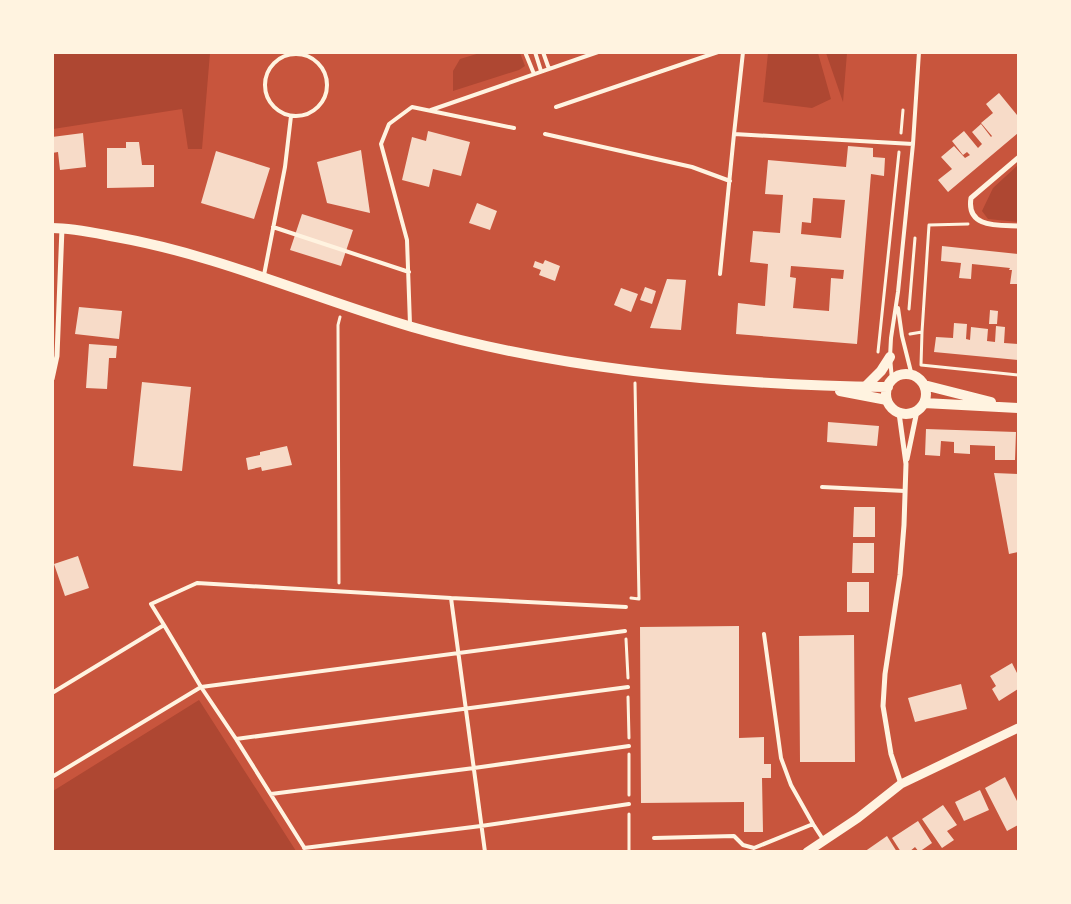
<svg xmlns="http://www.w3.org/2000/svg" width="1071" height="904" viewBox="0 0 1071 904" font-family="Quicksand,sans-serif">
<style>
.green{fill:#ae4732}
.building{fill:#f7dbc8;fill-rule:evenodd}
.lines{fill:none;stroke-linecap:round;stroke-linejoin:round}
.path{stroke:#fff3e0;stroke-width:3}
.service{stroke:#fff3e0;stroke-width:4}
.minor{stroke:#fff3e0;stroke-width:5}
.tertiary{stroke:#fff3e0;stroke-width:9}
.secondary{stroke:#fff3e0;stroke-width:10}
</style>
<rect width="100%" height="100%" fill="#c8553d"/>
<!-- green -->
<path class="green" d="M53,52l157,1 -8,96h-14l-6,-40 -129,20z
M480,53h40l5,13 -6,4 -66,21v-20l7,-12z
M768,53h50l13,46 -19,9 -49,-6z
M826,53h21l-4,49z
M1018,165v57l-30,-3 -6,-8 11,-23z
M199,700l97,151h-243v-60z"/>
<!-- building -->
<path class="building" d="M999,93l18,22 1,-1v19l-70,59 -10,-12 14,-11 -11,-12 13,-11 11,12 5,-3 -3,-3 -4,3 -11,-14 12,-10 14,17 4,-4 -10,-12 9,-8 10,13 1,-1 -11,-13 12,-10 -7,-9z
M428,131l42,11 -9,34 -28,-7 -4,18 -27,-7 10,-43 14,4z
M83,133l3,34 -26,3 -2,-18 -6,1v-16z
M126,142h13l3,23h12v22l-47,1v-40h19z
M848,146l25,2v9l12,1 -1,18 -13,-2 -14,170 -121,-10 2,-31 27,3 3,-42 -18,-2 3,-31 27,2 3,-38 -18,-1 3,-34 78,7zM813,198l32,2 -4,38 -40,-4 1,-12 9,1zM791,266l53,4 -1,9 -12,-1 -2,33 -36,-3 3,-30 -6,-1z
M361,150l9,63 -43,-10 -10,-41z
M216,151l54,17 -16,51 -53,-16z
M477,203l20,8 -7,19 -21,-7z
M302,214l51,16 -12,36 -51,-16z
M942,246l76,8 -1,30h-7l2,-14h-3l1,-2 -38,-4 -1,15 -12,-1 2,-15 -20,-2z
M545,260l15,6 -5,15 -16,-6 2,-5 -8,-3 2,-6 8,3z
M667,279l19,1 -5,50 -31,-2z
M645,287l11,4 -4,13 -12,-4z
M621,288l17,6 -7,18 -17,-7z
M79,307l43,4 -3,28 -44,-5z
M990,310l8,1 -1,13h-8z
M954,323l13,1 -1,15 4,1 1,-13 17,2 -1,12 8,1 1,-16 9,1 -1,16 14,1v16l-84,-8 2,-15 17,1z
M89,344l28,2 -1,12h-7l-2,31 -21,-1z
M142,382l49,5 -9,84 -49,-5z
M828,422l51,4 -2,20 -50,-4z
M926,429l90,3 -1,28h-20v-14l-25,-1v9l-16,-1v-11l-13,-1 -1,15 -15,-1z
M287,446l5,19 -30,6 -1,-4 -13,3 -2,-12 14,-3v-3z
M994,473l24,1v78l-9,2z
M854,507h21v30h-22z
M853,543h21v30h-22z
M78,556l11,32 -24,8 -11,-32z
M847,582h22v30h-22z
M739,626v112l25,-1v27h7v14h-9l1,54h-19v-30l-103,1 -1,-176z
M854,635l1,127h-55l-1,-126z
M1012,663l6,12v14l-19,12 -7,-12 4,-3 -6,-10z
M961,684l6,25 -52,13 -7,-24z
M1005,777l13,26v22l-11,6 -22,-43z
M980,790l9,20 -25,11 -9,-19z
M943,805l14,20 -10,6 7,9 -12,8 -20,-29z
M918,821l14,22 -13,9 -4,-5 -6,5h-8l-9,-14z
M887,836l10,16h-33z"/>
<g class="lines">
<!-- path -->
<path class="path" d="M901,133l2,-23
M909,309l6,-71
M922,332l7,-107 39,-1
M910,334l12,-2 -1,33 97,10
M878,352l21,-200
M339,583l-1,-258 2,-8
M631,598l8,1 -4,-216
M626,639l2,39
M628,697l1,41
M629,754v41
M629,852v-38"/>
<!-- service -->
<path class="service" d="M525,52l9,22
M535,52l6,19
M543,52l6,17
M743,52l-9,82 179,10
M265 85a31 31 0 1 1 62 0a31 31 0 1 1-62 0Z
M556,107l162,-55
M431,110l167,-58
M545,134l147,33 38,14
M273,227l136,45
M720,274l14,-140
M264,275l21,-108 6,-51
M898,308l4,28 10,40
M410,324l-3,-84 -26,-96 8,-20 23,-17 102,21
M892,380l-2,-23 1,-19 7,-46 15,-148 6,-92
M822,487l83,4
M451,598l175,9
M164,625l37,62 35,52 71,113
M764,634l17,124 10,27 22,39
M52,693l112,-68 -13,-21 46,-21 254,15 34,254
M236,739l392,-52
M52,777l149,-90 424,-56
M271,794l203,-26 155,-22
M654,838l80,-2 9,9 11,3 59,-24 11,17
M304,848l177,-22 148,-22"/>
<!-- minor -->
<path class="minor" d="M1018,158l-47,40c-5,30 27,27 47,28
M52,379l5,-23 5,-128
M899,413l7,51 -2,61 -4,50 -15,99 -2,32 8,48 10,30
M907,459l10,-48"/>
<!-- tertiary -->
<path class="tertiary" d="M807,852l51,-34 43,-34 117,-56"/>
<!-- secondary -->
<path class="secondary" d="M52,228c22,0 43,5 64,9 102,18 197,61 296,90 151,44 319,58 476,60
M886 394a20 20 0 1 1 40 0a20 20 0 1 1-40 0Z
M924,385l67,17
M865,387l16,-16 9,-14
M840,391l47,9
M924,403l94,5"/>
</g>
<!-- border -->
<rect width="1071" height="904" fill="none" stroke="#fff3e0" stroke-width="108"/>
</svg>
